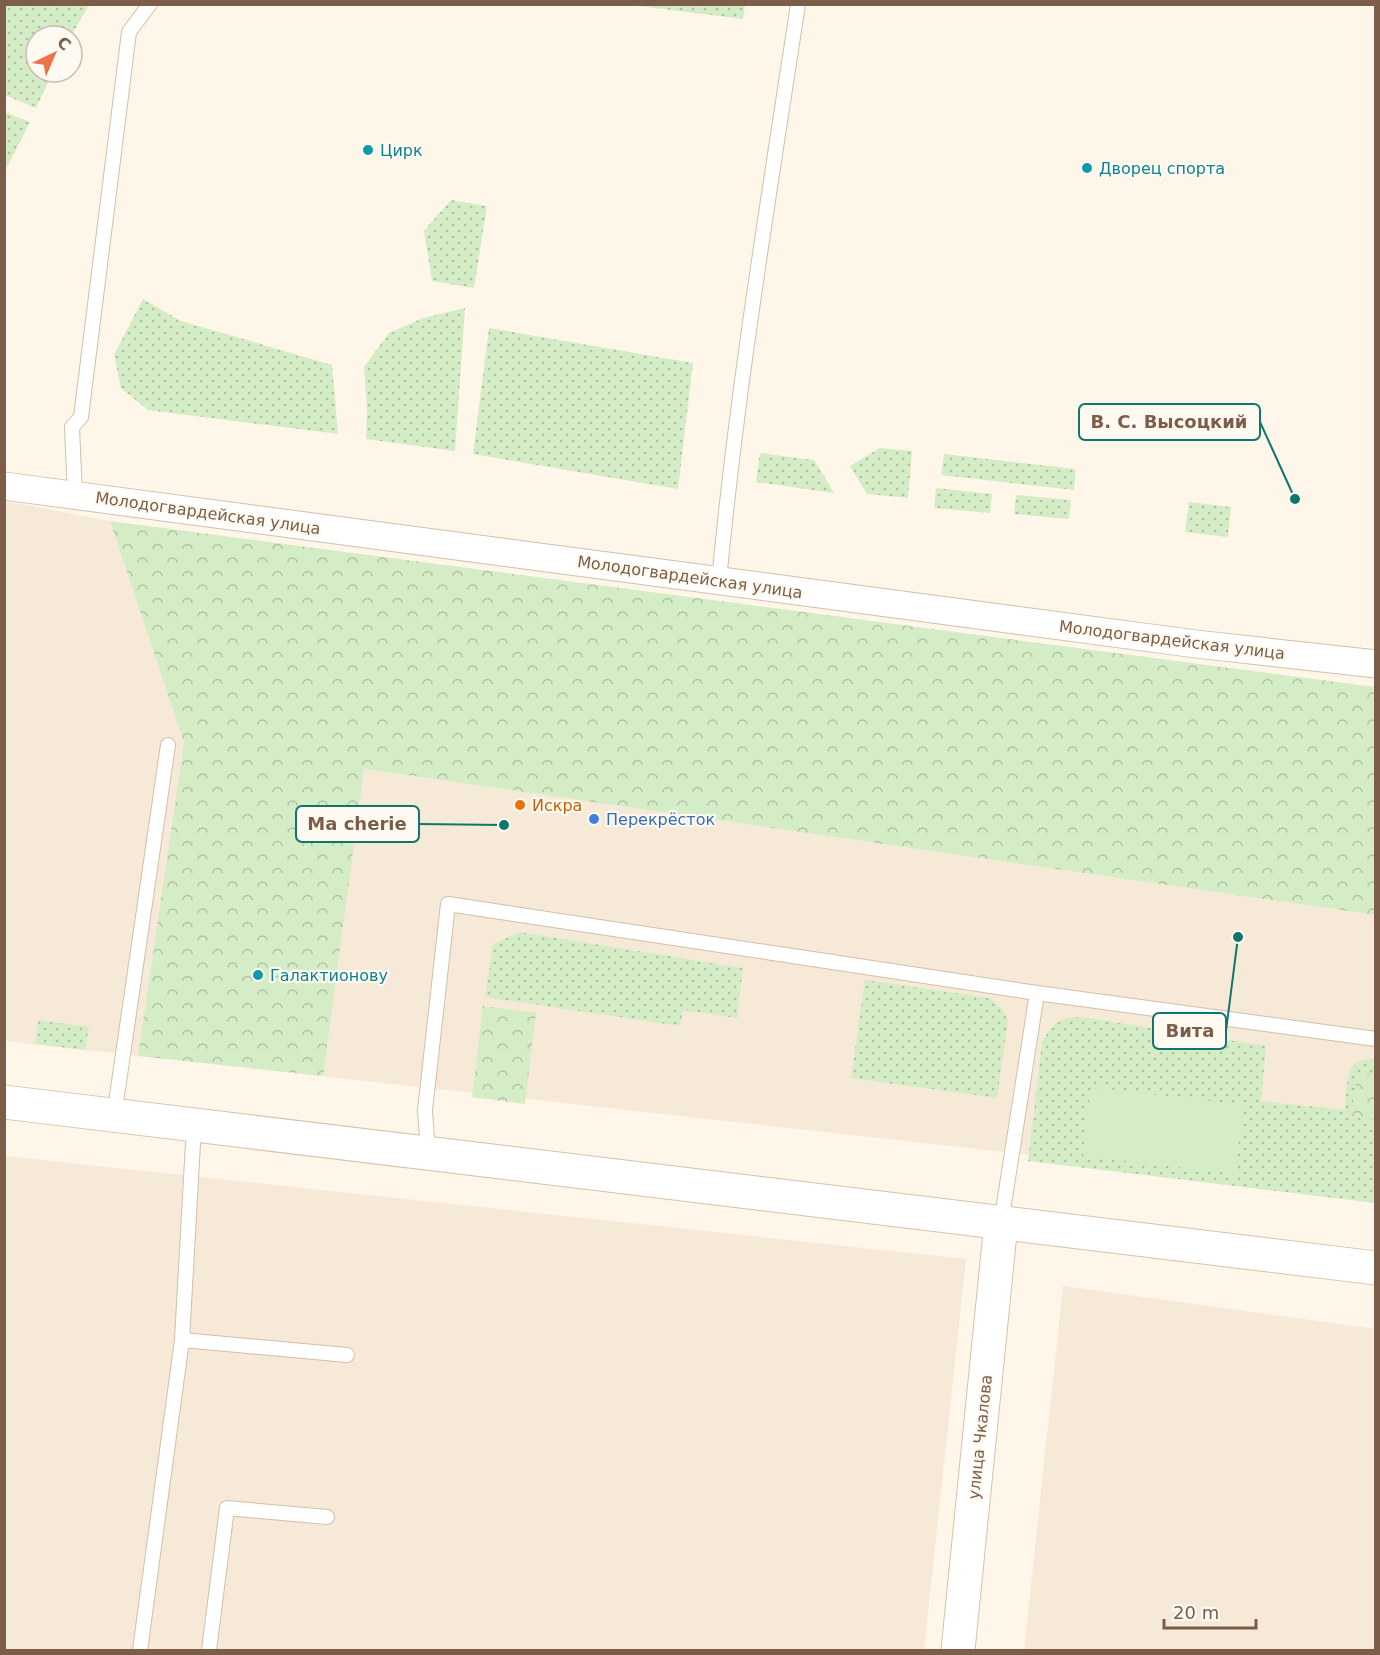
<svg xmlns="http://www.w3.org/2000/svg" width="1380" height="1655" viewBox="0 0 1380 1655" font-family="'DejaVu Sans',sans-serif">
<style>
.residential{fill:#f6e9d7}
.grass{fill:url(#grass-dots)}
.forest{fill:url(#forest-crowns)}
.pitch{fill:#d4edc6}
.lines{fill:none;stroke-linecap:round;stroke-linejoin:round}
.lane-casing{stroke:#d2bfad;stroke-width:16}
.street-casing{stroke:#d2bfad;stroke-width:29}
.secondary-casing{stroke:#d7c1ad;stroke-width:35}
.lane{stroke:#fff;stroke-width:14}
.street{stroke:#fff;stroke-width:27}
.secondary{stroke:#fff;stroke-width:33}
.culture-dot{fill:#0f9aa8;stroke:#fffaf1;stroke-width:2}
.food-dot{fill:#e8710a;stroke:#fffaf1;stroke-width:2}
.shop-dot{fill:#3f7fe0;stroke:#fffaf1;stroke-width:2}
.labels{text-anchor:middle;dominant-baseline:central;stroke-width:4.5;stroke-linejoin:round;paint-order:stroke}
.culture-label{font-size:16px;fill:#0d838f;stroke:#fffaf1;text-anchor:start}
.street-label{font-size:16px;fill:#7b5d4a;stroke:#fffaf1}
.food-label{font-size:16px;fill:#c56008;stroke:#fffaf1;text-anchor:start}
.shop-label{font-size:16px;fill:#366cbe;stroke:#fffaf1;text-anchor:start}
.leader{fill:none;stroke:#0f766e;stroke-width:2}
.callout-dot{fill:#0f766e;stroke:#fffaf1;stroke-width:2}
.callout{fill:#fffaf1;stroke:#0f766e;stroke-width:2}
.callout-label{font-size:18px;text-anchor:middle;font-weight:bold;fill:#7b5d4a}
</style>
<defs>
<pattern id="grass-dots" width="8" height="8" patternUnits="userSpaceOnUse" patternTransform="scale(1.5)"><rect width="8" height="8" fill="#d4edc6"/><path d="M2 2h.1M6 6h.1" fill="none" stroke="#b1c3a3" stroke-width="1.8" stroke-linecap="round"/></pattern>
<pattern id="forest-crowns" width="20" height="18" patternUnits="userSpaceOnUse" patternTransform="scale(1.5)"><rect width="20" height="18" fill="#d4edc6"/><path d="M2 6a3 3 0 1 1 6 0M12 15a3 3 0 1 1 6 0" fill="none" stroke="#b1c3a3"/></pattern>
</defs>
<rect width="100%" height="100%" fill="#fef6e9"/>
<!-- residential -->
<path class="residential" d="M4,501l106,20 74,222 1191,172v278l-1370,-152z
M5,1156l961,103 -42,391h-919z
M1063,1286l312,43v321h-351z"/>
<!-- grass -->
<path class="grass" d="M4,5h85l-18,31h-35v36h17l-17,36 -31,-13z
M631,5h114l-2,14z
M5,112l25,10 -25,49z
M451,200l36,6 -13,82 -42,-7 -8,-50z
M143,299l38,22 151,44 6,69 -190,-24 -27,-22 -7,-33z
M465,308l-10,143 -89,-12 1,-29 -3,-43 25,-34 34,-15z
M489,328l204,35 -15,126 -205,-35z
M880,448l32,3 -4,47 -41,-4 -17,-28z
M760,453l54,7 20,33 -78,-11z
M944,454l132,15 -2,21 -133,-15z
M936,488l56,6 -2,19 -56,-5z
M1016,495l55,5 -2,19 -55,-5z
M1189,502l42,5 -3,30 -43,-5z
M519,932l224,36 -6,50 -54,-8 -3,16 -195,-29 8,-53z
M865,980l125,18 11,10 7,12 -11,78 -146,-20z
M1082,1017l184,29 -5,55 84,9c3,-25 -3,-54 30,-50v143l-347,-42 14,-119c12,-21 17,-24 40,-25z
M38,1020l51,7 -4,23 -50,-6z"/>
<!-- forest -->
<path class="forest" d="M110,521l1265,166v228l-1011,-146 -41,307 -185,-20 46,-313z
M483,1006l53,7 -11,91 -53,-7z
M1357,1073l18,2v45l-24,-3z"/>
<!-- pitch -->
<path class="pitch" d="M1091,1087l152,18 -8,69 -152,-18z"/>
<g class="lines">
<!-- lane casing -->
<g class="lane-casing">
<path id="lane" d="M75,495l-3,-68 9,-10 48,-385 21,-28
M719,581c18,-193 50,-385 79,-577
M1037,993l339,46
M114,1116l54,-371
M428,1154l-3,-44 23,-206 589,89 -36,230
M182,1340l165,15
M140,1650l42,-310 12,-215
M209,1650l18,-142 100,9"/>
</g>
<!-- street casing -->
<g class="street-casing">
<path id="street" d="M4,486l1192,158 180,20"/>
</g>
<!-- secondary casing -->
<g class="secondary-casing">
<path id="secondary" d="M4,1102l1372,166
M958,1650l43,-427"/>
</g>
<!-- lane -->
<use href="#lane" class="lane"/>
<!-- street -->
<use href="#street" class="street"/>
<!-- secondary -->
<use href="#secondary" class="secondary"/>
</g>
<!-- markers -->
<g class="culture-dot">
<circle cx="368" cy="150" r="6"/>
<circle cx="1087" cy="168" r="6"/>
<circle cx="258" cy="975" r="6"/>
</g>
<circle class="food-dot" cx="520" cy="805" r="6"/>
<circle class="shop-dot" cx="594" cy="819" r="6"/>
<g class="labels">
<!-- culture labels -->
<g class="culture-label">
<text x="380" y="150">Цирк</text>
<text x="1099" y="168">Дворец спорта</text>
<text x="270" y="975">Галактионову</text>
</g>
<!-- street labels -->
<g class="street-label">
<text transform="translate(208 513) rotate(8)">Молодогвардейская улица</text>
<text transform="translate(690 577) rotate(8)">Молодогвардейская улица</text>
<text transform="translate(1172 640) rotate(7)">Молодогвардейская улица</text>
<text transform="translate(980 1437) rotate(-84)">улица Чкалова</text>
</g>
<!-- food labels -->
<g class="food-label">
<text x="532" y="805">Искра</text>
</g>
<!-- shop labels -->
<g class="shop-label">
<text x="606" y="819">Перекрёсток</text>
</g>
</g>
<!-- callouts -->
<path class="leader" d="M1295 499L1260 422M504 825L419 824M1238 937L1226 1031"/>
<g class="callout-dot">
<circle cx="1295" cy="499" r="6"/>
<circle cx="504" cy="825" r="6"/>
<circle cx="1238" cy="937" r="6"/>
</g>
<g class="callout">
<rect x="1079" y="404" width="181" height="36" rx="6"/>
<rect x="296" y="806" width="123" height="36" rx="6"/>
<rect x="1153" y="1013" width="73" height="36" rx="6"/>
</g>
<g class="callout-label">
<text x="1169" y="428">В. С. Высоцкий</text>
<text x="357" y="830">Ma cherie</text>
<text x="1190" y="1037">Вита</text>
</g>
<!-- border -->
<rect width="1380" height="1655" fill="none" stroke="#7b5d4a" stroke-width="12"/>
<!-- north arrow -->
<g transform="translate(54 54) rotate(44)"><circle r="28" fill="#fffaf1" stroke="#cabbae" stroke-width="1.5"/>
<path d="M0-4.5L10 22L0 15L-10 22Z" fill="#ed7349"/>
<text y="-9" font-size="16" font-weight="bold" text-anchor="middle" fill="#7b5d4a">С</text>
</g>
<!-- scale -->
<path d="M1164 1619v9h92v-9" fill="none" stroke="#7b5d4a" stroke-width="3"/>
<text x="1173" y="1619" font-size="18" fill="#7b5d4a" stroke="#fffaf1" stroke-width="4.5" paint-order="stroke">20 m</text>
</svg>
